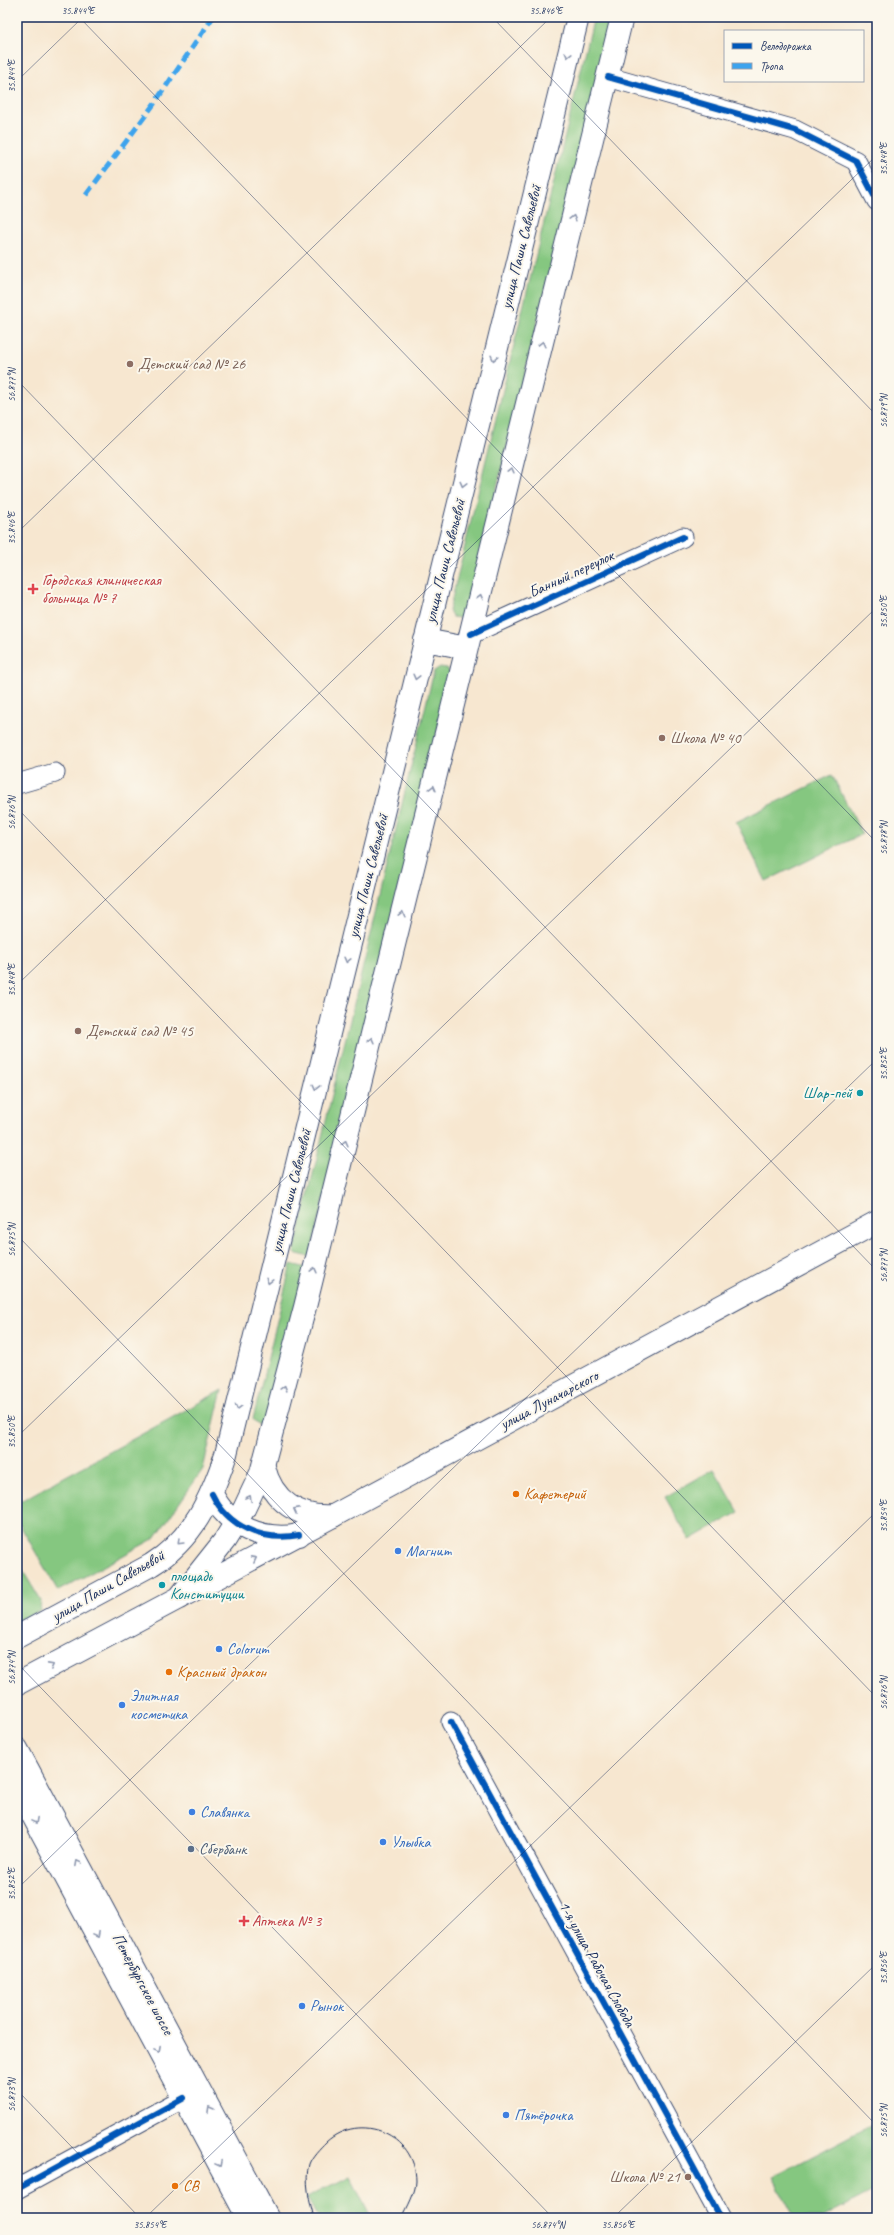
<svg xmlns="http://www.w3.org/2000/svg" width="894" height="2235" viewBox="0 0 894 2235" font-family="Caveat,sans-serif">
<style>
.green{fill:#85c780;stroke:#507b6f}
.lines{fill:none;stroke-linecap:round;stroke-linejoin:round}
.minor-casing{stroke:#3c4b6f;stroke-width:21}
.tertiary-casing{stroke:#3c4b6f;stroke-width:24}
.secondary-casing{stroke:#3c4b6f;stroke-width:24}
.primary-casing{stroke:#3c4b6f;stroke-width:24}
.minor{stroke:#fff;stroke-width:19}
.tertiary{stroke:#fff;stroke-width:22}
.secondary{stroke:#fff;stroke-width:22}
.primary{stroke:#fff;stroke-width:22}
.tram{stroke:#1b2f5e;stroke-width:1}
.quiet{stroke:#3da3ed;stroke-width:5;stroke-dasharray:10 5;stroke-linecap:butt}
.cycleway-casing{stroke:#fbf7ec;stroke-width:8}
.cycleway{stroke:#0057b8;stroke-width:6}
.oneway{stroke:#8d97ae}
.ticks{fill:none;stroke:#1b2f5e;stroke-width:1;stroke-opacity:0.45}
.education-dot{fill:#8d6e63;stroke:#fbf7ec;stroke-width:1.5}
.health-dot{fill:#e0444e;stroke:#fbf7ec;stroke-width:1.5}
.culture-dot{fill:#0f9aa8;stroke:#fbf7ec;stroke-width:1.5}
.food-dot{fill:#e8710a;stroke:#fbf7ec;stroke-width:1.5}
.shop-dot{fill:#3f7fe0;stroke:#fbf7ec;stroke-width:1.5}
.service-dot{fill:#5c6f8a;stroke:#fbf7ec;stroke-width:1.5}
.labels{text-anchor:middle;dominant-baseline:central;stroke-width:4;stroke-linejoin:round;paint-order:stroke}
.street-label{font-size:16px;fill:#1b2f5e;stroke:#fbf7ec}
.education-label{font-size:16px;fill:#785e54;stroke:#fbf7ec;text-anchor:start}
.health-label{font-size:16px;fill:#be3a42;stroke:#fbf7ec;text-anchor:start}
.culture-label{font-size:16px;fill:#0d838f;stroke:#fbf7ec;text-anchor:end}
.food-label{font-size:16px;fill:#c56008;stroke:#fbf7ec;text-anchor:start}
.shop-label{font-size:16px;fill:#366cbe;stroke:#fbf7ec;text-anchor:start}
.service-label{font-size:16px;fill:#4e5e75;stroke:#fbf7ec;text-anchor:start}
.neatline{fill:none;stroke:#1b2f5e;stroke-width:1.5}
.ticks-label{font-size:10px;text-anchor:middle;fill:#1b2f5e}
</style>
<rect width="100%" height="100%" fill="#fbf7ec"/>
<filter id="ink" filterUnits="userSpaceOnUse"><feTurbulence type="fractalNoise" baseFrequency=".025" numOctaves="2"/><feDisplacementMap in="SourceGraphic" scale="8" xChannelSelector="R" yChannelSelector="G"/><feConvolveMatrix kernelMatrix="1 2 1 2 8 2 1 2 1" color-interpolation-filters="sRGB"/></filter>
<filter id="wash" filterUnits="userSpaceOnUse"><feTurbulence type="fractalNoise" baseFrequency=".012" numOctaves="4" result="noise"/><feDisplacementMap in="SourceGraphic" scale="16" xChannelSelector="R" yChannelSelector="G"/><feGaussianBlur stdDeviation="0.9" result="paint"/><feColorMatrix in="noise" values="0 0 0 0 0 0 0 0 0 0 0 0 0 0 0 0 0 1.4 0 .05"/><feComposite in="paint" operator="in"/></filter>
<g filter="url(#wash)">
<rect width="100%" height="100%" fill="#f7e7d0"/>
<!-- green -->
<path class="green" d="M594,17h18l-146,597 -7,4 -6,-1 -4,-6z
M440,667l7,1 4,7 -141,582 -16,-4 140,-582z
M832,775l30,59 -96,47 -30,-59z
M291,1264l16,4 -43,158 -7,-2 -4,-5z
M222,1390l-19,79 -48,69 -97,53 -41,-71v-17z
M714,1469l25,43 -49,28 -25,-43z
M17,1561l24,40 -1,10 -23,10z
M872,2125l5,10v54l-56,29h-26l-22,-41z
M350,2176l21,42h-53l-11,-20z"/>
</g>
<g filter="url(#ink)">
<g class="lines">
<!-- minor casing -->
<g class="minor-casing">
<path id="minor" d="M608,77l187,53 61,31 21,40
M471,634l212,-97
M17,784l38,-11
M451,1722l270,496
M17,2189l167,-91"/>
</g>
<!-- tertiary casing -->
<g class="tertiary-casing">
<path id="tertiary" d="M264,1467c8,34 35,52 69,49
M212,1494c16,33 51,48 87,41"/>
</g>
<!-- secondary casing -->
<g class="secondary-casing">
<path id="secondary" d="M425,640l42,8
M179,1598l46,-58 19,-31 17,-36 44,-166 317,-1290
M17,1637l134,-72c42,-26 60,-66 75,-111l352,-1437
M17,1684l316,-168 544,-294"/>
</g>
<!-- primary casing -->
<g class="primary-casing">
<path id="primary" d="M17,1749l251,469
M17,1786l231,432"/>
</g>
<!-- minor -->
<use href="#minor" class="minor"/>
<!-- tertiary -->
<use href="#tertiary" class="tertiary"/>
<!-- secondary -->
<use href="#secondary" class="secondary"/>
<!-- primary -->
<use href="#primary" class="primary"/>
<!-- tram -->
<path class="tram" d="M314,2218c-4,-16 -10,-37 -5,-54 3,-8 11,-16 17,-22 34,-31 90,-8 90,39 0,11 -9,27 -14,37"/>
<!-- quiet -->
<path class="quiet" d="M86,195l68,-91 59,-87"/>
<!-- cycleway casing -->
<g class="cycleway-casing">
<path id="cycleway" d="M608,77l187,53 61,31 21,40
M471,634l212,-97
M212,1494c16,33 51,48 87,41
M451,1722l270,496
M17,2189l167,-91"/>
</g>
<!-- cycleway -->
<use href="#cycleway" class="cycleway"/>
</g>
<!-- one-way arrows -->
<defs><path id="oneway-chevron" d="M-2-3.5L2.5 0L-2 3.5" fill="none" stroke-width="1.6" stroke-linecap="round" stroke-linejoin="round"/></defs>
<g class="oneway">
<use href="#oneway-chevron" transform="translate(568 55) rotate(104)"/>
<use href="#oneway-chevron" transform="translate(573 218) rotate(-76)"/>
<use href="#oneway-chevron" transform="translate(542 344) rotate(-76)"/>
<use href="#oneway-chevron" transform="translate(494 358) rotate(104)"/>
<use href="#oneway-chevron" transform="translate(511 470) rotate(-76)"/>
<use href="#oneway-chevron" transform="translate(463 484) rotate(104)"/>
<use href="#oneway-chevron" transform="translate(480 597) rotate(-76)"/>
<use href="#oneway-chevron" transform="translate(416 677) rotate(104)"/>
<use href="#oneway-chevron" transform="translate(433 788) rotate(-76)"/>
<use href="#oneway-chevron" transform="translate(402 914) rotate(-76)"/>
<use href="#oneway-chevron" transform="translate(347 960) rotate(104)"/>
<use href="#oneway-chevron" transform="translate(371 1040) rotate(-76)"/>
<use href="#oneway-chevron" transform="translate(316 1087) rotate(104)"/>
<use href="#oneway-chevron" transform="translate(345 1143) rotate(-76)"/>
<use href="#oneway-chevron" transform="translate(314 1270) rotate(-76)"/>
<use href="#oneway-chevron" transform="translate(269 1281) rotate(104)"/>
<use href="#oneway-chevron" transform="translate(284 1388) rotate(-75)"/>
<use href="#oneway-chevron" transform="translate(238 1407) rotate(104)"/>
<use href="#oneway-chevron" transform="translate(249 1498) rotate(-62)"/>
<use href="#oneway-chevron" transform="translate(296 1510) rotate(-152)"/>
<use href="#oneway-chevron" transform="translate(180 1542) rotate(135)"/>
<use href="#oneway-chevron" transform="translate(254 1559) rotate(-28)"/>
<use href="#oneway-chevron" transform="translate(51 1666) rotate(-28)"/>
<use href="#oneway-chevron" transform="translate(35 1821) rotate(62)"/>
<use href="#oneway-chevron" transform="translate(78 1863) rotate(-118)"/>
<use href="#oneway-chevron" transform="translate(97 1935) rotate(62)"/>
<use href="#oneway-chevron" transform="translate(158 2050) rotate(62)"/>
<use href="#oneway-chevron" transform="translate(210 2109) rotate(-120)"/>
<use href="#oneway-chevron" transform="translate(219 2164) rotate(62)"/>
</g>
</g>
<!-- ticks -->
<path class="ticks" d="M79,17l798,826M492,17l385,399M17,81l66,-64M17,380l860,891M17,533l534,-516M17,808l860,890M17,985l860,-830M17,1235l860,891M17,1437l860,-830M17,1663l536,555M17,1889l860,-830M17,2090l123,128M145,2218l732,-707M613,2218l264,-255"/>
<!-- markers -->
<g class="education-dot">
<circle cx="130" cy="364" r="4"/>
<circle cx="662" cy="738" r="4"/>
<circle cx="78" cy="1031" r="4"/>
<circle cx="688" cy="2177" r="4"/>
</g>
<g class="health-dot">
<path d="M31 583h4v4h4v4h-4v4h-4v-4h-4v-4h4z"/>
<path d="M242 1915h4v4h4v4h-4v4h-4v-4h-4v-4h4z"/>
</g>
<g class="culture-dot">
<circle cx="860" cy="1093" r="4"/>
<circle cx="162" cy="1585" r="4"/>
</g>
<g class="food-dot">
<circle cx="516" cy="1494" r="4"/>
<circle cx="169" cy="1672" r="4"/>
<circle cx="175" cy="2186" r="4"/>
</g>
<g class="shop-dot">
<circle cx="398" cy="1551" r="4"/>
<circle cx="219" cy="1649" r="4"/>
<circle cx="122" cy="1705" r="4"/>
<circle cx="192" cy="1812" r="4"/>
<circle cx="383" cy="1842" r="4"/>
<circle cx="302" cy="2006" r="4"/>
<circle cx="506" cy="2115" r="4"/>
</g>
<circle class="service-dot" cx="191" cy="1849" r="4"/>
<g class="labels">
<!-- street labels -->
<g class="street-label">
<text transform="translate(521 247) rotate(-76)">улица Паши Савельевой</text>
<text transform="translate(445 561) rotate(-76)">улица Паши Савельевой</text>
<text transform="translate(571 574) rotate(-25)">Банный переулок</text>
<text transform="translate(368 876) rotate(-76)">улица Паши Савельевой</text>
<text transform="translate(291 1191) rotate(-76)">улица Паши Савельевой</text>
<text transform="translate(549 1400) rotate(-28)">улица Луначарского</text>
<text transform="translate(108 1586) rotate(-30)">улица Паши Савельевой</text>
<text transform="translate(597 1964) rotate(61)">1-я улица Рабочая Слобода</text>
<text transform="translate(143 1984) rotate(62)">Петербургское шоссе</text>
</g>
<!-- education labels -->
<g class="education-label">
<text x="138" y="364">Детский сад № 26</text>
<text x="670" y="738">Школа № 40</text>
<text x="86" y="1031">Детский сад № 45</text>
<text x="680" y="2177" text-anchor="end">Школа № 21</text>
</g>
<!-- health labels -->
<g class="health-label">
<text x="42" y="580">Городская клиническая<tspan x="42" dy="18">больница № 7</tspan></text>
<text x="252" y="1921">Аптека № 3</text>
</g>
<!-- culture labels -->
<g class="culture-label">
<text x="852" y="1093">Шар-пей</text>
<text x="170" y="1576" text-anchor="start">площадь<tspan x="170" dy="18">Конституции</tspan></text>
</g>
<!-- food labels -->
<g class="food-label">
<text x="524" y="1494">Кафетерий</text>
<text x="177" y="1672">Красный дракон</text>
<text x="183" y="2186">СВ</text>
</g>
<!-- shop labels -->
<g class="shop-label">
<text x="406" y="1551">Магнит</text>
<text x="227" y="1649">Colorит</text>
<text x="130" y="1696">Элитная<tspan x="130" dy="18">косметика</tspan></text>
<text x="200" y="1812">Славянка</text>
<text x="391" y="1842">Улыбка</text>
<text x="310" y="2006">Рынок</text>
<text x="514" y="2115">Пятёрочка</text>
</g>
<!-- service labels -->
<g class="service-label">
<text x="199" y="1849">Сбербанк</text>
</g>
</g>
<!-- margin -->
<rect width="894" height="2235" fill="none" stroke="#fbf7ec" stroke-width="44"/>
<!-- legend -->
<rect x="724" y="30" width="140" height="52" fill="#fbf7ec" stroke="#a1a7b3"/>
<rect x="732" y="43" width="20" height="6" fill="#0057b8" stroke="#a1a7b3"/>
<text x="760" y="50" font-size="12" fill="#1b2f5e">Велодорожка</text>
<rect x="732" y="63" width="20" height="6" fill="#3da3ed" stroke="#a1a7b3"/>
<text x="760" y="70" font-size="12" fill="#1b2f5e">Тропа</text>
<rect x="22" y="22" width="850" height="2191" class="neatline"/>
<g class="ticks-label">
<text x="78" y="14">35.844°E</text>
<text x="546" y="14">35.846°E</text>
<text transform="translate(11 76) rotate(-90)" y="4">35.844°E</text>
<text transform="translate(883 159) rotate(-90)" y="4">35.848°E</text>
<text transform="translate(11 385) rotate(-90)" y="4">56.877°N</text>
<text transform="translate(883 411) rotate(-90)" y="4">56.879°N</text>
<text transform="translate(11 528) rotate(-90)" y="4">35.846°E</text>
<text transform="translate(883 612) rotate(-90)" y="4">35.850°E</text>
<text transform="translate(11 813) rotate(-90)" y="4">56.876°N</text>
<text transform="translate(883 838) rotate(-90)" y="4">56.878°N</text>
<text transform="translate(11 980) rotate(-90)" y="4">35.848°E</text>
<text transform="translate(883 1064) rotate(-90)" y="4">35.852°E</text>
<text transform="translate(11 1240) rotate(-90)" y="4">56.875°N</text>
<text transform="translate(883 1266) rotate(-90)" y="4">56.877°N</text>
<text transform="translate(11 1432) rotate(-90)" y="4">35.850°E</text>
<text transform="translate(883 1516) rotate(-90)" y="4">35.854°E</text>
<text transform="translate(11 1668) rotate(-90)" y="4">56.874°N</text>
<text transform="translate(883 1693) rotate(-90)" y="4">56.876°N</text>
<text transform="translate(11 1884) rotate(-90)" y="4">35.852°E</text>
<text transform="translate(883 1968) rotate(-90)" y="4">35.856°E</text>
<text transform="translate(11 2095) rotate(-90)" y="4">56.873°N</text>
<text transform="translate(883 2121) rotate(-90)" y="4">56.875°N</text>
<text x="150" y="2228">35.854°E</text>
<text x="548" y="2228">56.874°N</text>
<text x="618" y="2228">35.856°E</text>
</g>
</svg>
